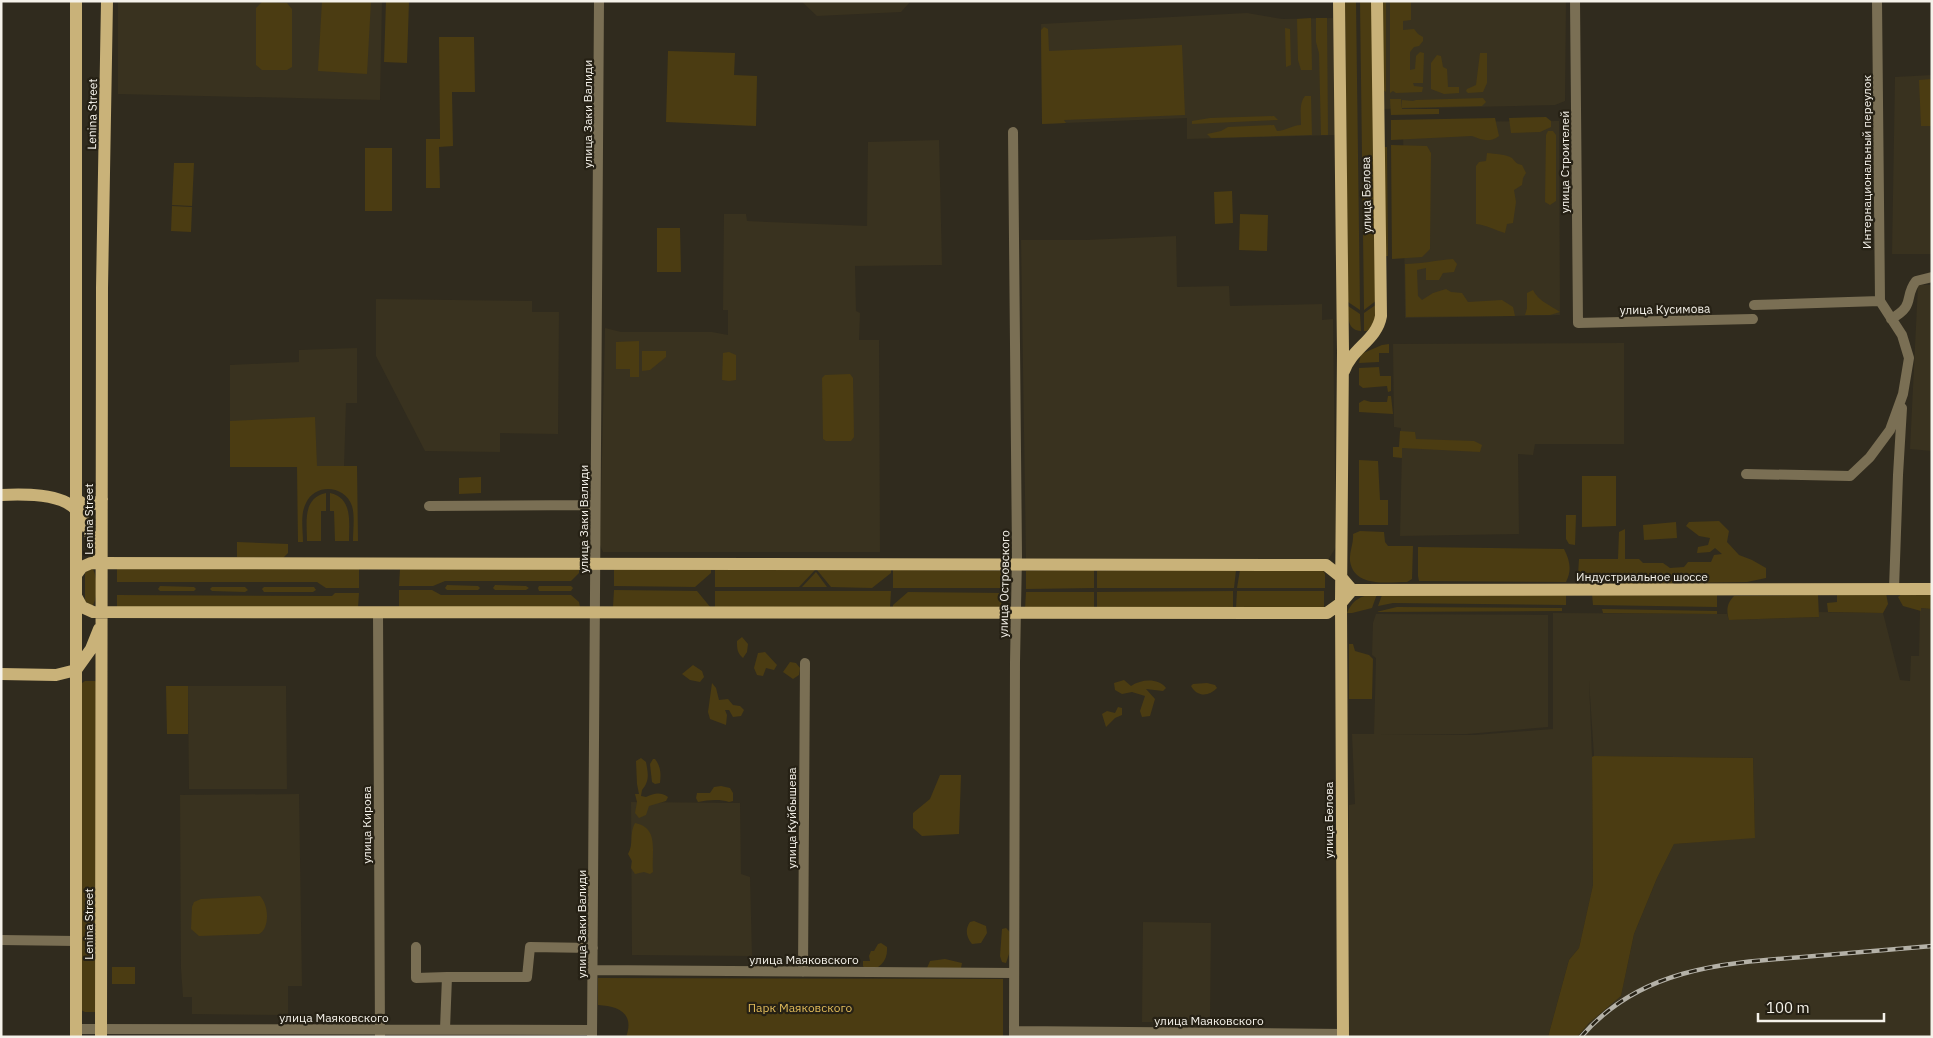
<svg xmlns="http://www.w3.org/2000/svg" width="1933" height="1038" viewBox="0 0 1933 1038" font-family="'IBM Plex Sans',sans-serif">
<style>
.built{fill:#39321f}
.green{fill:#4b3c12}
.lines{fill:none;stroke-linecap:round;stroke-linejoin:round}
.minor{stroke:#7a6f54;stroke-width:10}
.major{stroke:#c9b279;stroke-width:12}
.rail-casing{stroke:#b4b1a7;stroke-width:4.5}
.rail{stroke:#262115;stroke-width:2.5;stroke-dasharray:8;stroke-linecap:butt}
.labels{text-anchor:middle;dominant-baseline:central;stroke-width:4.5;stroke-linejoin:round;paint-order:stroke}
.street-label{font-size:12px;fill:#f5f2ea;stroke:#262115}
.park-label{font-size:12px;fill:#e1bb5a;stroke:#262115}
</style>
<rect width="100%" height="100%" fill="#302b1e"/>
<!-- built -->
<path class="built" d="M118,1h264l-2,99 -262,-6z
M801,1h110l-10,11 -84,4z
M1382,1h184l-1,100 -10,4 -171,4z
M1247,13l35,6 51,-1 3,117 -149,4v-21l-145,6 -1,-100z
M1932,75v179h-40l3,-177z
M1559,121l1,194 -155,3 -2,-196z
M939,140l3,125 -87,1 1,45 4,2 -1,27h20l1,212h-277l-3,-7 5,-217 16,4h91l16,3v-25h-5l1,-96h22l1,7 120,5 1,-84z
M1176,236l1,51 52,-1 1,20 92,-2v16l11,-1 3,228 -8,13 -302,-1 -5,-319h65z
M1918,285h14v166l-22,-2z
M376,299l156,2v11h27l-1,122 -58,-1v19l-75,-1 -49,-95z
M1624,343v101h-89l-2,11 -15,-1 1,80 -119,2 2,-88 -2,-4 1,-16 -7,-1 -1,-83z
M357,348v55h-11l-2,64h-114v-102l69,-3v-12z
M1920,608l12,1v428h-355l12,-14 32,-27 13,-62 23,-56 17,-34 81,-7 -2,-79 -159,-2 -5,-76 3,77 1,128 -14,63 -10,12 -21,77h-199v-232l6,-1 -3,-70h22l2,-76 -4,-3 1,-32 3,-9 172,1v112l-81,7h-89l96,1 79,-6v-116l174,1 2,6 90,-3v-5l64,1 17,67 10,1 1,-25h8z
M188,686h98l1,103h-98z
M299,794l3,192h-14v29l-96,-1v-17h-9l-2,-28 -1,-174z
M631,802l109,1 1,71 9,3 2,79 -120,-1z
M1143,922l68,1 -1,99h-68z"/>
<!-- green -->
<path class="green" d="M322,1h49l-4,73 -49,-3z
M386,1h23l-2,62 -23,-1z
M1345,1h11l4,309 -12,-8z
M1360,1h12l5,299 -13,10z
M1382,1h4v91l-3,-2z
M1390,1h21v19l-8,1v9l11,-1 4,5 5,3v4l-4,5 -5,1 -4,5v18l5,-1 1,-13 4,-4 4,1 -1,30h-10l1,3 9,1 -1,5 -26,1 -3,-2 -3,2z
M262,2l25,1 5,6v58l-5,3h-25l-6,-5v-57z
M1311,18l1,52h-11l-3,-10 -1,-41z
M1316,18h11l1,117h-7l-2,-82 -3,-11z
M1044,27l4,2 1,22 133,-6 3,70 -121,5 2,3 -24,1 -1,-94z
M1285,28l5,1 1,36 -5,2z
M439,37h35l1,55h-23l1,54 -14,1 1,41h-14v-49h14z
M668,51l67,2 -1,22 23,1 -1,50 -90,-4z
M1480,53h7v30l-4,9 -15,1 -2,-2 1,-2 9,-4z
M1437,55l4,1 2,11 4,2 1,18h11v6l-15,1 -13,-5v-26z
M1932,79v47h-11l-2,-46z
M1305,96h6l1,39 -101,3 -4,-4 14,-3 7,-4 46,-2 3,6c9,0 15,-6 24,-6 0,-10 -2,-22 4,-29z
M1483,98l3,4 -4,4 -80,2v-8l11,1 3,-1z
M1390,99h11l1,10h37v5l-48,1z
M1274,116l4,4 -86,4v-3l18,-3z
M1546,117l5,4v6l-11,5 -29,1 -2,-15z
M1495,118l4,18c-9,7 -17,4 -27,0l-81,4v-20z
M1548,131h5l3,4v66l-6,4 -5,-3 1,-67z
M1391,145l36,1 4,7 -1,96 -8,8 -30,2z
M1384,147h3l1,109h-2z
M365,148h27v63h-27z
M1487,153c8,1 19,1 25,5 4,4 4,6 10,7l4,8 -3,5 -1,7 -8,5 2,12 -3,21 -6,1 -2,9c-11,-3 -18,-8 -29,-9v-58l3,-4 7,-1z
M174,163h20l-2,43 -20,-1z
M1232,191l1,32 -18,1 -1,-32z
M172,206l20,1 -1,25 -20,-1z
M1240,214l28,1 -1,36 -28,-1z
M657,228h23l1,44h-24z
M1453,259l4,5 -3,8 -11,1 -4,7h-13v-12l-9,2 1,26 4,4 11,-7 13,-4 5,3 11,1 6,9 34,-2 11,7 2,9 -109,1 -1,-53c16,0 32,-4 48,-5z
M1533,290c5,11 17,15 27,22l-10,3h-25l2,-7v-15z
M1377,304l-1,17 -9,10h-3v-18z
M1348,306l12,8 1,17c-14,-1 -13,-14 -13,-25z
M639,341v36h-9v-8h-14v-27z
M1389,344v9h-10v9l-20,1 2,-9 21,-9z
M642,351h24v6l-16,13 -8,1z
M729,352l7,3v25l-7,1 -7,-1 1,-27z
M1379,367l1,9h11v15l-3,1 -1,-6 -24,2 -4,-3v-17z
M850,374l3,4 1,59 -3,4h-25l-3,-2 -1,-61 3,-3z
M1388,396h3l2,18 -34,-2v-9l5,-3 7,2h16z
M315,417l2,49h40l1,75h-5c0,-11 2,-25 -1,-35 -7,-21 -37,-23 -46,-3 -6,11 -3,27 -3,39h-5l-1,-75h-67v-46z
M1400,431l15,1 1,7 58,2 8,4 -2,7 -78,-4v10l-9,-1v-10h6z
M1359,460l19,1 2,39h8v25h-29z
M1582,476h34v50l-34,1z
M481,477v16l-22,1v-16z
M326,493v18h-5v30h-14c0,-18 -5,-43 19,-48z
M330,493c23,5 19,29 19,48h-14l-1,-30h-4z
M1566,515h10l-1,30 -6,-1 -3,-5z
M1719,521l10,10 -2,11 12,13 13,5 14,8v10l-19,4 -123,2 -6,-10 -40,1 1,-16h39l1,-27 6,-3v30h14l4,4h20l7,5 14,-1 4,-5h23l3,-7 8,-1 -7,-6 -5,4 -13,1 1,-6 10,-2 2,-7 -11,-2 -13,-10 3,-4z
M1676,522l1,16 -33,2 -1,-15z
M1360,531l24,1 1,10 3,4h25l-1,33 -5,3c-19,0 -53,6 -57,-21 -1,-9 4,-18 3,-27z
M237,542l51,2v9l-5,5 -46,-1z
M1418,547l146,2c6,12 8,21 2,33l-147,-1 -1,-5z
M92,568c6,7 6,32 0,38l-7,-5v-28z
M579,568v5l-8,8h-126l-12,5h-34l1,-17z
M614,568l97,1v4l-16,14 -81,-1z
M117,569h242v19h-33l-9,-6h-200z
M715,569l100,1 -16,17h-84z
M817,570h74v3l-19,15 -41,-1z
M893,570l110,1 -1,17h-109z
M1094,570v18l-68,1v-18z
M1236,570l-2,18h-137v-17z
M1240,570h83l2,4v14h-88z
M816,572l11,15h-25z
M447,585l31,1 2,2 -2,2h-31l-2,-2z
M495,585l31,1 3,2 -3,2h-31l-2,-2z
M160,586l34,1 2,2 -2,2h-34l-2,-2z
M539,586h32l2,2 -2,3h-32l-1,-3z
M212,587h33l3,3 -3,2 -33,-1 -2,-2z
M264,587h50l2,3 -3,2h-49l-2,-3z
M399,590h33l9,5h130l8,7 1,5h-181z
M614,590l83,1 14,17 -98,-1z
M715,591h176l-1,16 -175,1z
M1233,591v17h-136v-16z
M1237,591h87v16l-88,1z
M908,592l94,1 -1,15 -108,-1v-2z
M1026,592h68v17h-69z
M335,593h24l-1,15 -241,-1v-12l215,1z
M1886,593l2,11 -5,9 -55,-1 -1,-9 10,-1v-8z
M1903,593h29v16l-11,-1v3l-18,-5 -5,-9z
M1377,594l-5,14 -20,5h-5c6,-14 15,-18 30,-19z
M1566,594v11l-173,-2 -15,3 4,-11z
M1592,594l125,1v12l-124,-2z
M1818,595l1,22 -90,3c-3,-10 -2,-17 5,-24z
M1397,607l165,1v3l-186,1z
M1602,609l115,2v3l-114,-1z
M742,637l6,7 -1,8 -4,6c-6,-5 -6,-10 -6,-17z
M1349,644h4l2,7 14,4 4,4 -1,40h-23z
M765,652l12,13 -3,5 -8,-2 -3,8 -6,-1 -3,-7 4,-15z
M790,662l6,1 4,5 -1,7 -6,4 -10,-7z
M693,665l9,6 2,6 -4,5 -10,-2 -8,-6z
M1124,680l7,6c11,-7 27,-8 35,2l-3,3 -17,-2 9,10 -5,17 -8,1 -2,-6 5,-15 -13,-4 -10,2 -7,-4 -1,-7z
M85,681h10l3,2 -3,329h-10l-4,-2 1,-327z
M712,683l4,5 3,12 9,-1 5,6 7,1 4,4 -3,6 -8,1 -4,-7h-4l2,5 -1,10 -16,-6 -2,-7z
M1207,683l8,2 2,3c-8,9 -20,9 -26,-2l2,-2z
M166,686h22v48h-21z
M1118,707l4,1v7l-7,3 -9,9 -4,-13 5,-3 8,2z
M1594,756l159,2 2,80 -81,6 -17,34 -23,56 -13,62 -32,27 -12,14h-29l21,-77 10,-12 14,-63 -1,-128z
M641,758l5,4c2,11 4,19 -4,28l-1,6 5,1c9,-4 14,-5 22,0l-2,4 -17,5 -3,9 -7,3 -4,-5 2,-11 -2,-8h4l-2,-10 -1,-23z
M653,759h2c6,8 6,14 5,24l-5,1 -3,-2 -2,-18z
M940,775h21l-2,59 -37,2 -9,-8v-15l17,-14z
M721,786l9,2 3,5v8l-4,1c-9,-3 -21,-2 -31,0l-2,-4 1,-5h13l4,-6z
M635,823c25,5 16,29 18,49l-3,2 -6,-2 -9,2 -4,-6 1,-7 -4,-7c6,-10 1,-20 7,-31z
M260,896c9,9 10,32 -1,38l-60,2 -8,-7 1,-22 2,-5 7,-3z
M974,921l12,5 1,7 -6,10 -9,1c-6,-7 -7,-15 -2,-22z
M1006,928l5,5v15l-5,15 -4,-1 -2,-6 2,-27z
M881,943l6,4c1,14 -7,23 -21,23l-3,-4v-5h7l-1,-5 2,-5h3l4,-7z
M945,959l17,4 -1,5h-34l3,-7z
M112,967h23v17h-23z
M598,978l405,1v58h-377c9,-24 -8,-31 -28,-32z"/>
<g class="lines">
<!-- minor -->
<path class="minor" d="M1575,1l3,322 175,-4
M1013,132l4,424 -2,106 -1,375
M1754,305l126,-4
M1891,319c26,-15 12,-21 25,-38l16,-4
M1746,474l104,2 20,-19 20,-27 13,-36 6,-36 -7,-23 -22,-34 -3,-300
M429,506l166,-1
M1894,589l4,-114 4,-67
M378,612l2,425
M1,940l75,1
M416,947v31l31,-1
M593,970l421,3
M803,972l2,-309
M76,1029l516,1
M445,1029l2,-52h80l3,-30 63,1
M1014,1031l329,3
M592,1037l7,-1036"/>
<!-- major -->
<path class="major" d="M1339,1l4,351 -2,251 2,434
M1344,371c8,-23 33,-31 37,-55l-4,-315
M1,495c21,-1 61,-2 75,15 11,13 17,31 23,46
M76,499c10,8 16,8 26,0
M76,575l6,-8 9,-4 1235,2 15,12 11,13
M1352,590l580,-1
M76,596l6,11 11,5 1234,1 14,-10 11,-13
M1,674l55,1 20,-5 15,-21 8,-20
M76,1037v-1036
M101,1037l1,-749 5,-287"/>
<!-- rail casing -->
<g class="rail-casing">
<path id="rail" d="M1581,1037c58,-68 140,-74 222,-80 43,-4 86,-7 129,-11"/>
</g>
<!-- rail -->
<use href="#rail" class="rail"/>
</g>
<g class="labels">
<!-- street labels -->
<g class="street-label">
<text transform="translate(92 114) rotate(-89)">Lenina Street</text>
<text transform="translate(587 114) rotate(-90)">улица Заки Валиди</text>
<text transform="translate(1564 162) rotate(-90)">улица Строителей</text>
<text transform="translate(1866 162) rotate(-90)">Интернациональный переулок</text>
<text transform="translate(1366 195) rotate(-91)">улица Белова</text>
<text transform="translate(1665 309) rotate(-1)">улица Кусимова</text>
<text transform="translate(88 519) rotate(-90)">Lenina Street</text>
<text transform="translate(583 519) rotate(-90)">улица Заки Валиди</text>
<text x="1642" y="576">Индустриальное шоссе</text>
<text transform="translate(1004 584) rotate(-89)">улица Островского</text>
<text transform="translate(791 818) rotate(-90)">улица Куйбышева</text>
<text transform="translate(1328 820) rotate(-90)">улица Белова</text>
<text transform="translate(366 825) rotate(-90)">улица Кирова</text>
<text transform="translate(88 924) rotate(-90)">Lenina Street</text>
<text transform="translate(581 924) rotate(-90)">улица Заки Валиди</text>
<text x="804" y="959">улица Маяковского</text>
<text x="334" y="1017">улица Маяковского</text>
<text x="1209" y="1020">улица Маяковского</text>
</g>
<!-- park labels -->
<g class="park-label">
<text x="800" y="1007">Парк Маяковского</text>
</g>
</g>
<!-- border -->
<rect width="1933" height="1038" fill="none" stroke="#f5f2ea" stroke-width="5"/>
<!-- scale -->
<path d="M1758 1013v8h126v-8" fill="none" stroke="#f5f2ea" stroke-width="2.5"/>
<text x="1766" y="1013" font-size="15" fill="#f5f2ea" stroke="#262115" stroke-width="4" paint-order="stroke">100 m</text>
</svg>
